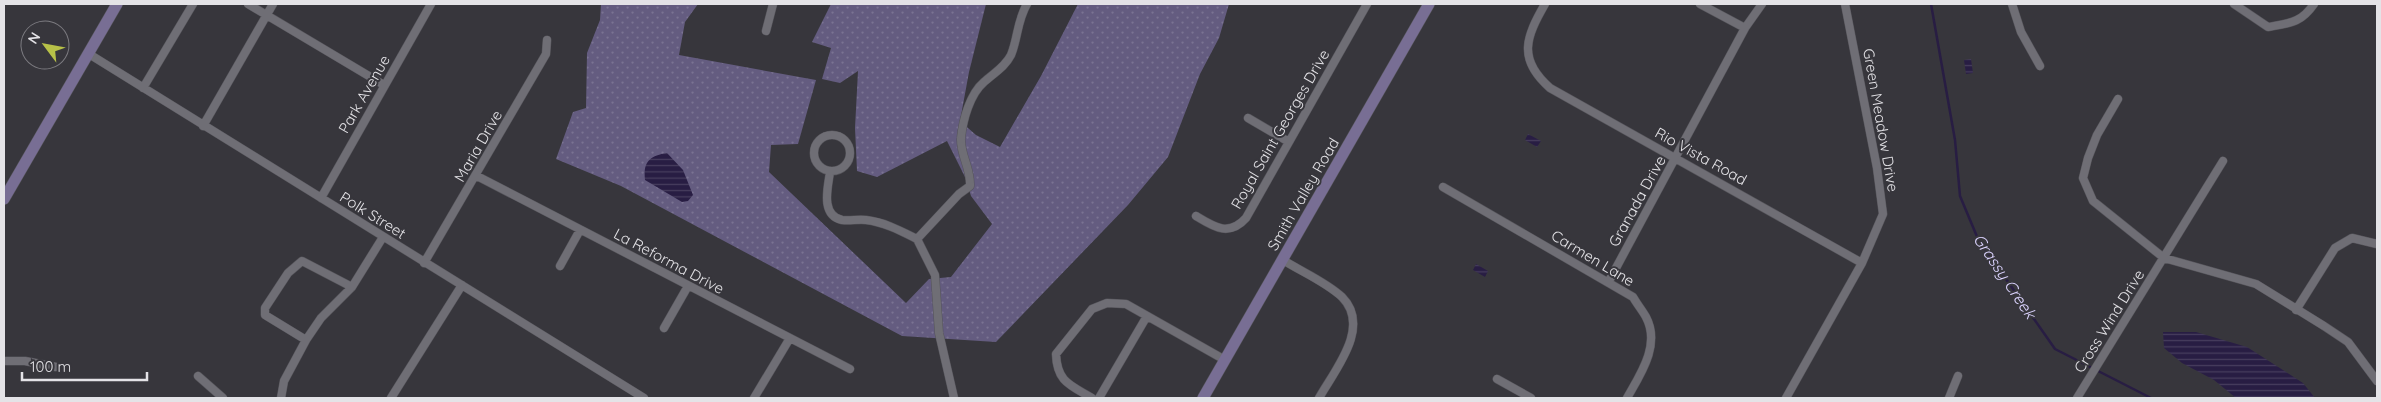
<svg xmlns="http://www.w3.org/2000/svg" width="2381" height="402" viewBox="0 0 2381 402" font-family="Quicksand,sans-serif">
<style>
.grass{fill:url(#grass-dots)}
.water{fill:url(#water-rules)}
.lines{fill:none;stroke-linecap:round;stroke-linejoin:round}
.stream{stroke:#281d43;stroke-width:2.5}
.minor-casing{stroke:#55545a;stroke-width:9}
.secondary-casing{stroke:#55545a;stroke-width:12}
.minor{stroke:#6f6e75;stroke-width:8}
.secondary{stroke:#786e94;stroke-width:11}
.labels{text-anchor:middle;dominant-baseline:central;stroke-width:4;stroke-linejoin:round;paint-order:stroke}
.street-label{font-size:15px;fill:#e4e3e7;stroke:#37363c}
.water-label{font-size:16px;font-style:italic;fill:#dbd3fe;stroke:#37363c}
</style>
<defs>
<pattern id="grass-dots" width="8" height="8" patternUnits="userSpaceOnUse" patternTransform="scale(1.25)"><rect width="8" height="8" fill="#645c80"/><path d="M2 2h.1M6 6h.1" fill="none" stroke="#7a7392" stroke-width="1.8" stroke-linecap="round"/></pattern>
<pattern id="water-rules" width="6" height="5" patternUnits="userSpaceOnUse" patternTransform="scale(1.25)"><rect width="6" height="5" fill="#281d43"/><path d="M0 2.5h6" fill="none" stroke="#473e5e"/></pattern>
</defs>
<rect width="100%" height="100%" fill="#37363c"/>
<!-- grass -->
<path class="grass" d="M601,4h97l-13,18 -6,33 137,25 -18,64 -27,1 -2,27 137,131 23,-24 22,-2 41,-53 -21,-28 -6,-19 -18,-36 -70,36 -20,-6 -2,-43 3,-57 -18,12 -18,-4 9,-31 -19,-6 19,-38h155l-17,68 -9,49 16,14 24,12 41,-71 37,-72h151l-10,34 -19,36 -32,83 -40,48 -132,137 -94,-6 -281,-150 -65,-27 17,-47 13,-4 1,-55 13,-33z"/>
<!-- water -->
<path class="water" d="M1971,59l2,14 -7,1 -2,-14z
M1528,134l13,7 -4,6 -12,-7z
M667,153l16,17 10,25 -5,6 -6,1 -37,-22c-2,-18 4,-24 22,-27z
M1476,264l12,7 -3,6 -12,-7z
M2163,332h33l51,15 56,36 12,15h-79l-22,-18 -32,-17 -18,-15z"/>
<g class="lines">
<!-- stream -->
<path class="stream" d="M1931,4l24,136 5,56 18,43 77,110 96,49"/>
<!-- minor casing -->
<g class="minor-casing">
<path id="minor" d="M248,4l136,81
M1545,4c-19,33 -28,55 5,84l312,175
M1700,4l45,24
M2012,4l9,28 19,34
M2234,4l34,23c22,-4 33,-4 46,-23
M766,31l7,-27
M89,54l555,344
M143,88l50,-84
M2118,99l-21,36 -9,23 -5,20 10,23 71,57 92,26 68,42 24,16 29,39
M1248,118l41,24
M203,126l70,-122
M814 153a18 18 0 1 1 36 0a18 18 0 1 1-36 0Z
M830,172c-2,15 -10,43 12,48 8,1 16,-1 24,0 18,2 35,11 51,19
M477,176l373,193
M1443,187l190,110c4,7 9,13 13,20 15,28 -6,58 -19,81
M321,198l110,-194
M1196,216c18,11 33,21 50,2l121,-214
M1283,260c19,12 43,22 59,37 30,30 -8,74 -23,101
M424,263l122,-209 1,-14
M560,266l20,-36
M1609,281l136,-253 17,-24
M2296,310l39,-62 17,-10 25,6
M664,328l24,-42
M306,340l-41,-25v-7l23,-35 14,-12 50,26
M4,361h21l31,6
M198,376l25,22
M1497,379l34,19
M281,398l3,-17 22,-41 15,-22 31,-31 31,-50
M391,398l71,-113
M754,398l36,-60
M954,398l-15,-65 -4,-58 -18,-36 42,-45 11,-8c1,-18 -10,-31 -9,-48 2,-19 9,-44 23,-56 10,-9 21,-15 27,-27 7,-17 6,-34 16,-51
M1092,398c-22,-13 -35,-16 -36,-44l36,-45 15,-6 19,1 99,56
M1099,398l48,-82
M1786,398l76,-135 21,-49 -6,-46 -32,-164
M1949,398l9,-22
M2077,398l146,-237"/>
</g>
<!-- secondary casing -->
<g class="secondary-casing">
<path id="secondary" d="M4,199l113,-195
M1203,398l226,-394"/>
</g>
<!-- minor -->
<use href="#minor" class="minor"/>
<!-- secondary -->
<use href="#secondary" class="secondary"/>
</g>
<g class="labels">
<!-- street labels -->
<g class="street-label">
<text transform="translate(364 94) rotate(-60)">Park Avenue</text>
<text transform="translate(1881 120) rotate(80)">Green Meadow Drive</text>
<text transform="translate(1280 129) rotate(-60)">Royal Saint Georges Drive</text>
<text transform="translate(478 146) rotate(-60)">Maria Drive</text>
<text transform="translate(1701 156) rotate(29)">Rio Vista Road</text>
<text transform="translate(1303 194) rotate(-60)">Smith Valley Road</text>
<text transform="translate(1637 201) rotate(-61)">Granada Drive</text>
<text transform="translate(373 215) rotate(32)">Polk Street</text>
<text transform="translate(1593 258) rotate(31)">Carmen Lane</text>
<text transform="translate(669 261) rotate(28)">La Reforma Drive</text>
<text transform="translate(2109 321) rotate(-58)">Cross Wind Drive</text>
</g>
<!-- water labels -->
<g class="water-label">
<text transform="translate(2005 276) rotate(56)">Grassy Creek</text>
</g>
</g>
<!-- border -->
<rect width="2381" height="402" fill="none" stroke="#e4e3e7" stroke-width="10"/>
<!-- north arrow -->
<g transform="translate(45 45) rotate(302)"><circle r="24" fill="#37363c" stroke="#7c7b80"/>
<path d="M0-4L9 19L0 12L-9 19Z" fill="#b7c148"/>
<text y="-8" font-size="14" font-weight="bold" text-anchor="middle" fill="#e4e3e7">N</text>
</g>
<!-- scale -->
<path d="M22 372v8h125v-8" fill="none" stroke="#e4e3e7" stroke-width="2.5"/>
<text x="30" y="372" font-size="15" fill="#e4e3e7" stroke="#37363c" stroke-width="4" paint-order="stroke">100 m</text>
</svg>
